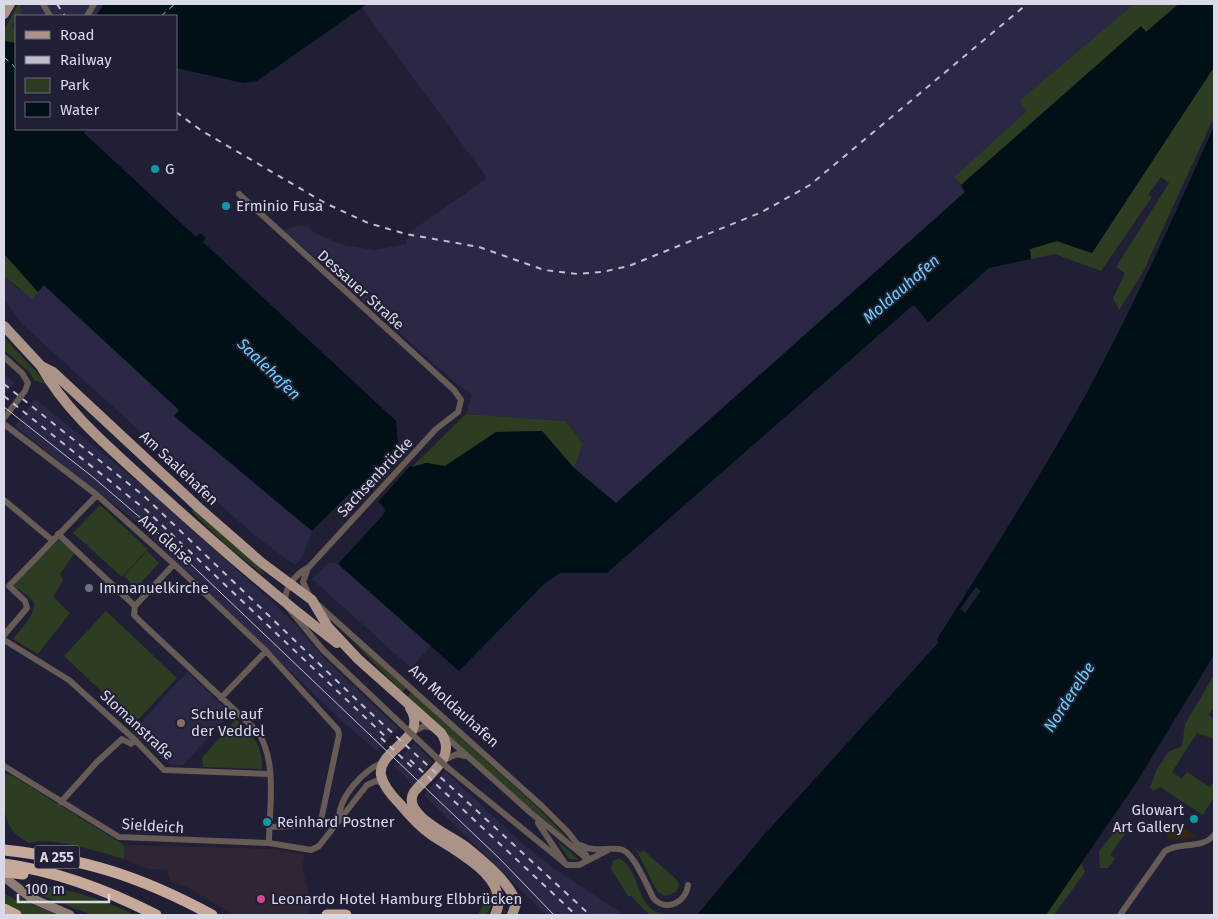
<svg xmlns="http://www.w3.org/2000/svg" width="1218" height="919" viewBox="0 0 1218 919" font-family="'Fira Sans',sans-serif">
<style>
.commercial{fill:#302534}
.built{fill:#2a2844}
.green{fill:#2c3d21}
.sand{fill:#322908}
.water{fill:#001017}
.pier{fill:#211f35}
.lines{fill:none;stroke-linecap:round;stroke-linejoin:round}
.ferry{stroke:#64d4f7;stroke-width:1;stroke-dasharray:6 5;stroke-linecap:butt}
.street{stroke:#675b55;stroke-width:6}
.secondary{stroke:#8e7b71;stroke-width:9}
.primary{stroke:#ac9387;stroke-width:10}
.highway{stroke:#c7a99a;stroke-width:11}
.tram{stroke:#bfbfcf;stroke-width:1}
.rail{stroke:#bfbfcf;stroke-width:2;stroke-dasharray:6 6;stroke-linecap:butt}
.street-bridge{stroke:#675b55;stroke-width:6}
.culture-dot{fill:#0f9aa8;stroke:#211f35;stroke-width:2}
.worship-dot{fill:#6b7280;stroke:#211f35;stroke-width:2}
.education-dot{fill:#8d6e63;stroke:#211f35;stroke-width:2}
.hotel-dot{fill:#d1479c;stroke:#211f35;stroke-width:2}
.labels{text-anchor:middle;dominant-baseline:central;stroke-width:4;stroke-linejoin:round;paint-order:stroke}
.shield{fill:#211f35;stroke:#a2a1b2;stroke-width:1}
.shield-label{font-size:14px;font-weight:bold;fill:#d9d9e8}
.poi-label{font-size:15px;fill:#d9d9e8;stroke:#211f35;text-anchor:start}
.street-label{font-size:15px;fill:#d9d9e8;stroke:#211f35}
.water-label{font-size:16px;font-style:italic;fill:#64d4f7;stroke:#211f35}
</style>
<rect width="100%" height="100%" fill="#211f35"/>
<!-- commercial -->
<path class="commercial" d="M124,845l150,4 31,6 -3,12 9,35 -3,13h-74l-45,-27 -19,-7 -3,-11 -19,-1 -24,-10z"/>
<!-- built -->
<path class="built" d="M19,4h84l-7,12h-80v19l-10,-8z
M367,4h767l-114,97 8,10 -74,66 11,15 -349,311 -42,-35 9,-24 -17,-23 -100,-7 6,-20 -14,-9 -174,-155 15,-5 9,2 7,6 29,12 31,5 31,-6 4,-12 77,-54 -125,-170z
M4,276l15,14 19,2 5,-7 136,125 -4,7 137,114 -9,25 -8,9 -41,-30 -233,-212 -17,-24z
M4,374l10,8 -10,14z
M35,399l122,98 109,99 31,30 28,33 73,69 -21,23 -35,-30 -207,-200 -120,-95z
M328,563l10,1 93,82 -20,22 -99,-89z
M187,672l44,41 -48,52h-13l-38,-33z
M414,743l19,19 -20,23 -20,-19z
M445,771l77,72 31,25 71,47h-78l-122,-120z"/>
<!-- green -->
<path class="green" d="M18,4h4l-3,4 4,2 -12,16 5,6v11l-12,-2v-11z
M1134,4h44l-32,28 -5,-5 -180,158 -7,-8 73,-66 -8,-10z
M1214,67v50l-71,155 -24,38 -6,-12 12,-25 -9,-6 53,-84 -8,-6 -13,18 4,2 -51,74 -46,-17 -24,5 -1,-10 27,-8 35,12z
M4,253l34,39 -6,7 -28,-23z
M4,337l44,48 -14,-5 -5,-8 -25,-22z
M466,414l100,7 17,23 -9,24 -32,-37 -46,1 -51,34 -19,-3 -14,4z
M100,505l48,44 -26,28 -49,-44z
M195,508l67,62 3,6 -40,-32 -34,-33z
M59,540l16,13 -15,21 3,6 -10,17 17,16 -32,41 -25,-15c6,-7 26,-29 20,-38 -4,-6 -14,-11 -19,-15l17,-21z
M147,551l12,12 -23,25 -12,-12z
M106,611l71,67 -42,45 -71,-67z
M335,623l71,65 -4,4z
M1214,675v31l-5,9 5,4v20l-17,-6 -25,39 10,7 5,-7 23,15 4,-6v16l-11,18 -43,-28 -7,4 -3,-4 6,-16 12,-19 14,-6 3,-22z
M411,692l126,115 39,40 -104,-89 -65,-61z
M236,719c15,14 28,28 26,50l-59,-2 -1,-9z
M6,774l7,2 111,69v14c-22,-6 -72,-23 -94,-16 -30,-14 -26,-36 -26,-68z
M1130,821l3,2 -23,32 5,4 -7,9h-8l-1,-17 13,-16z
M558,842h1l20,18 -10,-1z
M636,849l5,4 2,-3 34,30 2,5 -3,7 -11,4 -7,-4 -5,-8z
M619,858c26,16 13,56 53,57h-22l-19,-19h-3l-17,-27 2,-8z
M1081,862l4,10 -31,43h-8z
M26,884c37,2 76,15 109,31h-43l-54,-21z
M490,890c5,9 1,18 -4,25h-8z
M4,893l12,7 3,-4 12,8 28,11h-35l-20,-9z"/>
<!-- sand -->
<path class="sand" d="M1175,823l22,14 -26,3 -5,-3z"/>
<!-- water -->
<path class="water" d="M104,4h263l-110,77 -14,2 -67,-15v-52h-80z
M1179,4h35v63l-122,186 -35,-12 -27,8 1,10 -42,9 -61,54 -13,-16h-3l-305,267h-47l-15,10 -86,88 -121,-107 46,-50 1,-4c-7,-12 -23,-23 -36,-16l-37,37 -138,-115 5,-6 -135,-125 -6,7 -34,-38v-213l12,2v86h71l-3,4 112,104 4,-4 6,5 -3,4 193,179 3,34 13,12 14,-4 19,3 51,-34 46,-1 32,37 42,35 349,-311 -4,-7 180,-159 5,6z
M1214,126v529l-76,125 -92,135h-349l66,-79 175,-193 -1,-4c51,-80 102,-160 148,-243 48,-88 89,-179 129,-270z"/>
<!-- pier -->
<path class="pier" d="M402,456l10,8 -35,39 -11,-6z
M976,587l5,4 -16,22 -5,-4z"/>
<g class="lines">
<!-- ferry -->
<path class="ferry" d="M161,16l14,-12
M4,57l12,11"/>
<!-- street -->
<path class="street" d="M43,4l7,12
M87,16l7,-12
M239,194l215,196 7,10 -3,12 -22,17 -127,138c-13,7 -27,22 -23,38l37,45 78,74
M4,357l18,16 6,10 -3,8 -21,27
M4,424l93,71 77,69 92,87 72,79 1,5 -19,90 -51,2
M4,500l48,40
M58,534l77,72 -1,9 10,10 114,107c20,32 11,75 11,111
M308,568l-5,14 6,13
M317,604l226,203 25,25 21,27
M135,606l39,-42
M4,635l23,-27 -2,-7 -16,-15 88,-91
M4,640l65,40 66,60 29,30 106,4
M221,698l45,-47
M412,732l12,-6 10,2
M444,735l87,78 55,45
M417,739l20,19
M444,760l13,-6 8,2
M4,766l115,71 150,6 42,7 8,-4 48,-61 9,-4 8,2
M448,768l119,97h12l29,-15
M61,802l35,-39 26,-24 9,5 4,-4
M340,819c-5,-18 27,-54 44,-56
M538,823l26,39
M580,845c13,7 25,3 39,4 14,0 28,38 35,50 13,13 32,3 34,-14
M1120,915l45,-64c15,-10 37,-1 49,-16"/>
<!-- secondary -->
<path class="secondary" d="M4,877l27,21 39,17"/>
<!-- primary -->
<path class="primary" d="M4,14l6,-10
M4,326l37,40 12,6 146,136 63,55 50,37 16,27 30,32 83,74c17,25 -13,41 -27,59 -14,22 38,44 52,55 15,12 47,38 50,57l-4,11
M41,366c25,46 69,82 107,117 62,56 123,110 189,160
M410,708c20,31 -33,41 -29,67 2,10 12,22 19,29 9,11 21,24 33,32 25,16 80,44 62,79"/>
<!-- highway -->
<path class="highway" d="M4,850c81,9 136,26 208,65
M4,864c53,7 105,27 152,51
M4,872l19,2
M4,909l12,6
M327,915h19"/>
<!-- tram -->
<path class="tram" d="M4,407l90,71 63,54 343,327 54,56"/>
<!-- rail -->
<path class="rail" d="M57,4l8,12
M176,112l26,19 123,72 43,20 38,11 73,13 65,23 34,4 24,-2 27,-6 133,-54 48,-27 217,-181
M4,384l140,112 217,208 229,211
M4,396l142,114 242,229
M381,738l31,29
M410,760l166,155"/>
<!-- street-bridge -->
<path class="street-bridge" d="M401,724l16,15
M437,758l11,10"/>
</g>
<!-- markers -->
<g class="culture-dot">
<circle cx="155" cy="169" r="5"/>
<circle cx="226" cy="206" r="5"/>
<circle cx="1194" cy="819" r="5"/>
<circle cx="267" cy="822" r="5"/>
</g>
<circle class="worship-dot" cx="89" cy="588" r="5"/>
<circle class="education-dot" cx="181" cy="723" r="5"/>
<circle class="hotel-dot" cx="261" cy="899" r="5"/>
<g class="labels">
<!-- shield labels -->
<rect class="shield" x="34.5" y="845.5" width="45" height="23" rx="4"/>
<g class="shield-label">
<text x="57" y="857">A 255</text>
</g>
<!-- poi labels -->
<g class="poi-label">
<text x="165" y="169">G</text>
<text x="236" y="206">Erminio Fusa</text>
<text x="99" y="588">Immanuelkirche</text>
<text x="191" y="714">Schule auf<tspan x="191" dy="17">der Veddel</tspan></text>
<text x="1184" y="810" text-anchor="end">Glowart<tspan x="1184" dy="17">Art Gallery</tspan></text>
<text x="277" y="822">Reinhard Postner</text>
<text x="271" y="899">Leonardo Hotel Hamburg Elbbrücken</text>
</g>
<!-- street labels -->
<g class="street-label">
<text transform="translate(361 290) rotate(42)">Dessauer Straße</text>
<text transform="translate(179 468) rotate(43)">Am Saalehafen</text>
<text transform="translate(375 477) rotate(-47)">Sachsenbrücke</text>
<text transform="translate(166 540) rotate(42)">Am Gleise</text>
<text transform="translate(454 706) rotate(42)">Am Moldauhafen</text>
<text transform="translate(137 725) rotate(43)">Slomanstraße</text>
<text transform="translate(153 826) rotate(4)">Sieldeich</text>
</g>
<!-- water labels -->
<g class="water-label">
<text transform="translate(901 289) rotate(-41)">Moldauhafen</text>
<text transform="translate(269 369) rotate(44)">Saalehafen</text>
<text transform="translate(1069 697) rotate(-57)">Norderelbe</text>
</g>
</g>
<!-- border -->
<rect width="1218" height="919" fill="none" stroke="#d9d9e8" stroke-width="10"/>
<!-- legend -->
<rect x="15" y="15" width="162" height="115" fill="#211f35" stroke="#6b697d"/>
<rect x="25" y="31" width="25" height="8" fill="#ac9387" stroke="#6b697d"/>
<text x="60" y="40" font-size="15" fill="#d9d9e8">Road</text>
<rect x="25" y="56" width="25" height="8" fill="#bfbfcf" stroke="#6b697d"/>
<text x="60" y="65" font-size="15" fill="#d9d9e8">Railway</text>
<rect x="25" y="78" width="25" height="15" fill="#2c3d21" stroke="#6b697d"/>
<text x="60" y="90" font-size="15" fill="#d9d9e8">Park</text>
<rect x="25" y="102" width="25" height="15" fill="#001017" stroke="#6b697d"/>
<text x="60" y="115" font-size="15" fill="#d9d9e8">Water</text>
<!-- scale -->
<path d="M18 894v8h91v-8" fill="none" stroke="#d9d9e8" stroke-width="2.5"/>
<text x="25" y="894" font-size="15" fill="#d9d9e8" stroke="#211f35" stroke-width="4" paint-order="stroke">100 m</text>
</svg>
